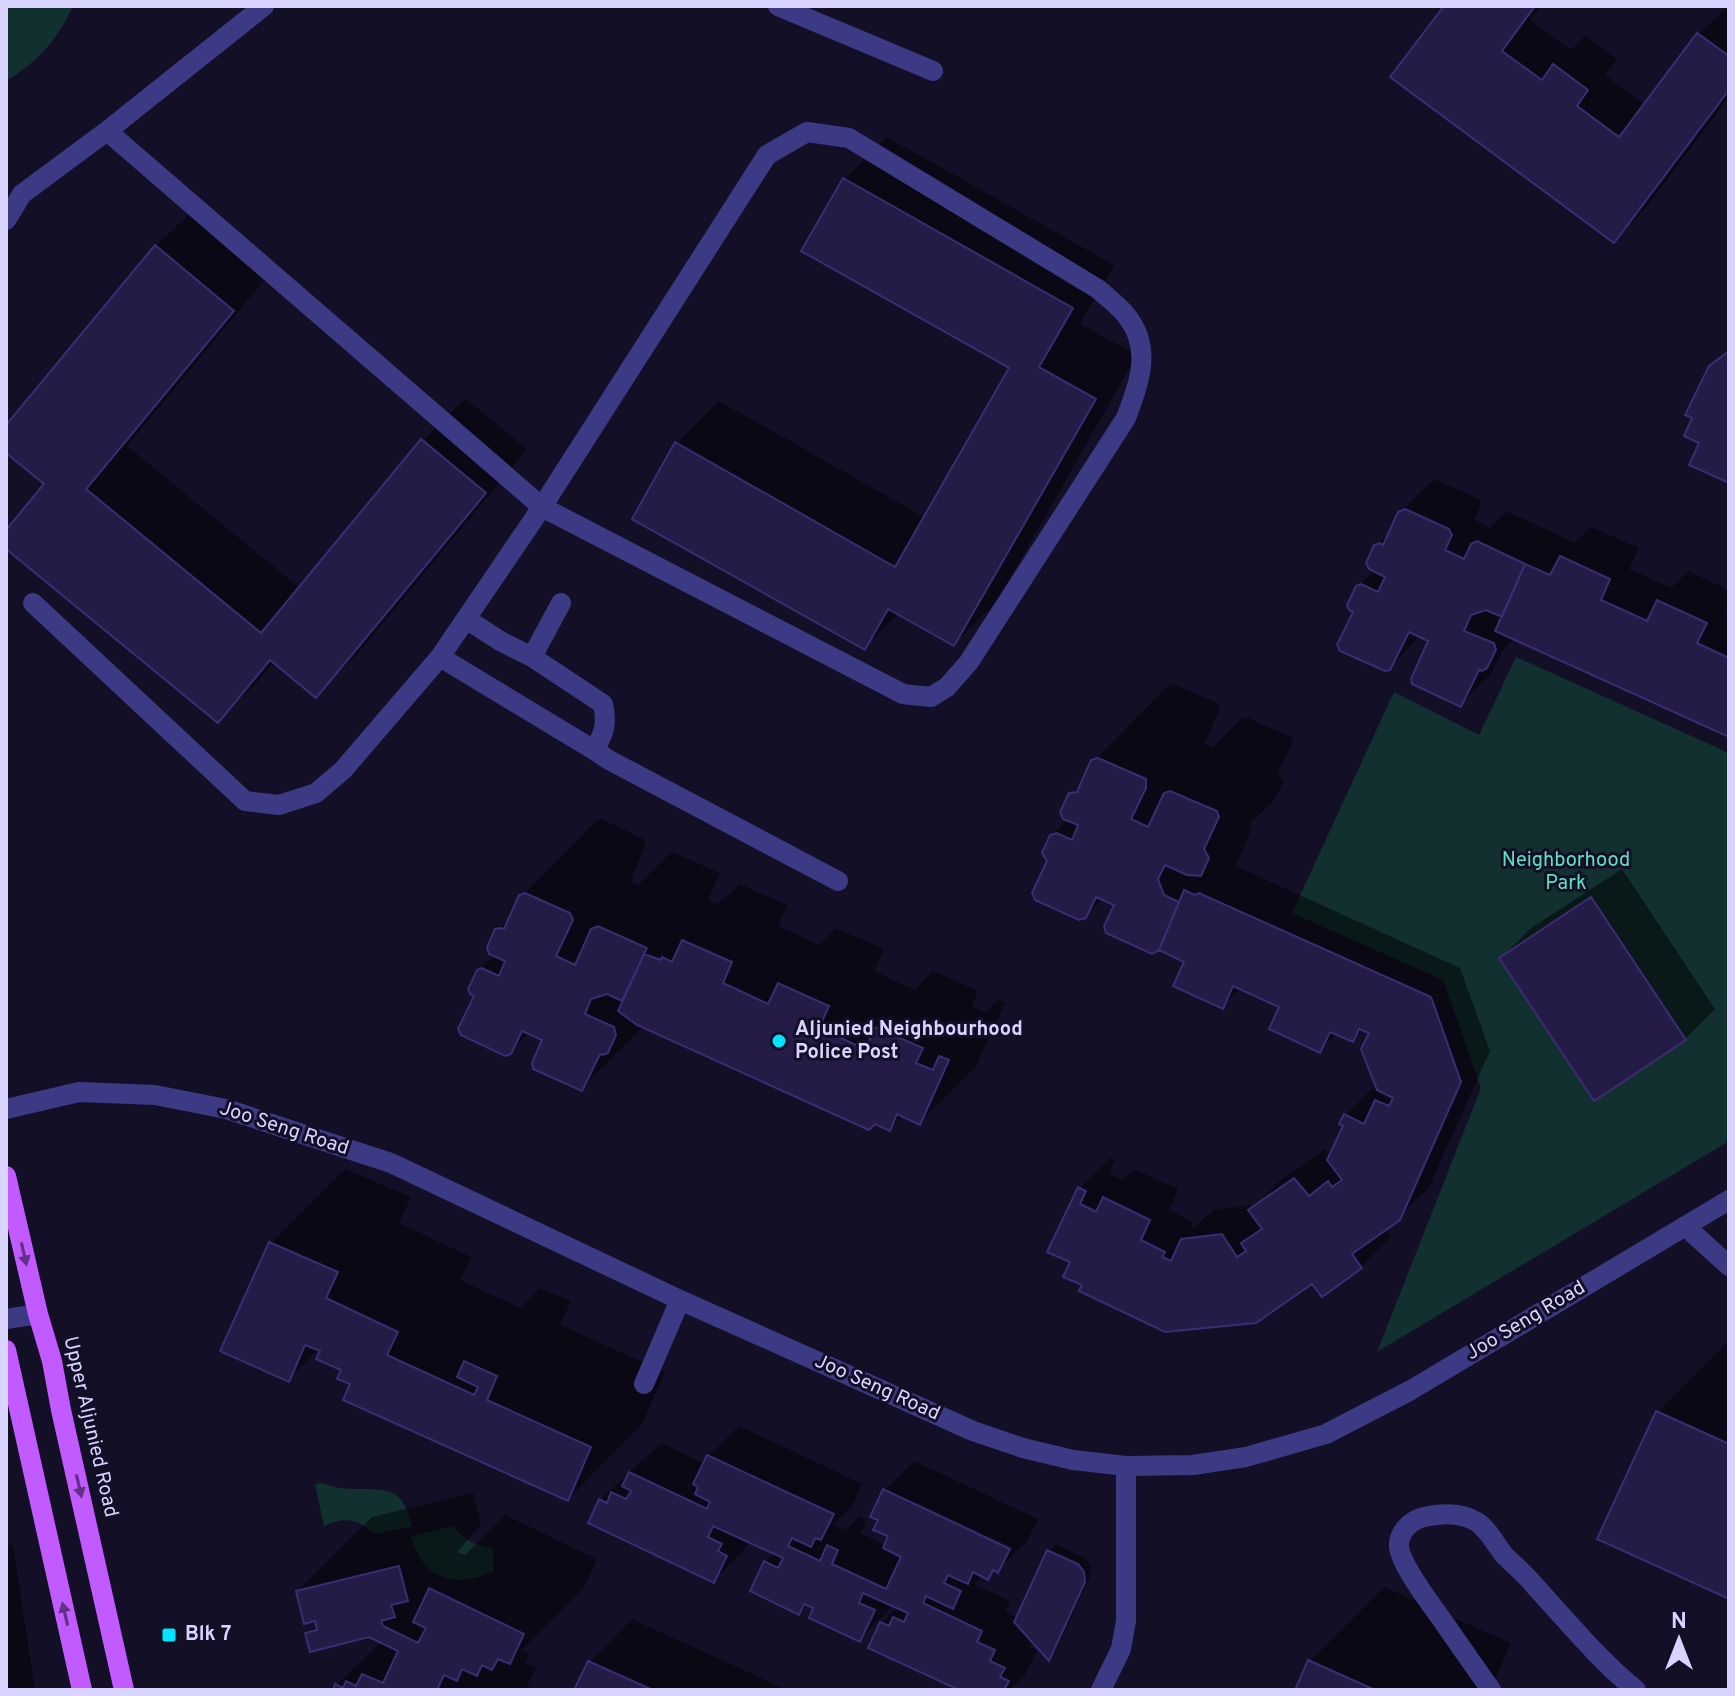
<svg xmlns="http://www.w3.org/2000/svg" width="1735" height="1696" viewBox="0 0 1735 1696" font-family="Overpass,sans-serif">
<style>
.green{fill:#12302f}
.shadow{fill:#0007;fill-rule:evenodd}
.building{fill:#241b47;stroke:#3b2d73;stroke-width:2}
.lines{fill:none;stroke-linecap:round;stroke-linejoin:round}
.minor{stroke:#3d3a85;stroke-width:20}
.major{stroke:#c25bff;stroke-width:20}
.oneway{fill:#623188}
.poi-dot{fill:#00e5ff;stroke:#130f26;stroke-width:3}
.labels{text-anchor:middle;dominant-baseline:central;stroke-width:6;stroke-linejoin:round;paint-order:stroke}
.park-label{font-size:20px;fill:#5fe0c0;stroke:#130f26}
.poi-label{font-size:20px;font-weight:bold;fill:#d9d4ff;stroke:#130f26;text-anchor:start}
.street-label{font-size:20px;fill:#d9d4ff;stroke:#130f26}
</style>
<rect width="100%" height="100%" fill="#130f26"/>
<!-- green -->
<path class="green" d="M6,6h67c-15,33 -36,57 -67,75z
M1516,657l213,96v388l-352,211 104,-264 -38,-108 -151,-67 102,-221 85,43z
M323,1483c40,17 78,-14 89,43l-37,8c-17,-15 -31,-18 -51,-8l-9,-42z
M453,1526c11,14 22,19 40,22l1,24c-10,3 -23,8 -33,8 -28,0 -44,-19 -50,-44z"/>
<!-- shadow -->
<path class="shadow" d="M1446,6h95l-11,14 41,30 14,-14 32,23 -12,16 40,30 54,-71 30,-28v91l-85,113 -30,30z
M887,137l227,128 -34,59 57,31 -140,246 -43,43 -55,-31 -35,35 -188,-204 43,-43 207,117 85,-151 -166,-188z
M199,204l76,63 -148,179 173,142 123,-147 42,-43 62,51 -169,204 -42,42 -42,-34 -13,17 -43,42 -212,-174v-13l41,-49 -41,-34v-22l150,-182z
M1436,480l43,19 2,5 -7,16 16,8 13,-14 6,-2 66,31 16,-16 48,21 -10,21 42,19 17,-17 41,19v16l-3,7 3,1v121l-214,-97 -13,13 -11,23 -30,30 -30,-64 -10,-5 -32,33 -33,-57 2,-24 17,-17 1,-24 16,-16 8,-17 31,-31z
M1173,684l46,20v7l-15,33 8,4 29,-29 5,-2 45,20 2,4 -15,32 5,9 -8,17 -27,26 4,2 -16,39 224,102 30,83 -61,136 -31,31 -14,10 7,9 -30,30 -48,14 -228,3 -12,-23 7,-73 30,-30 5,2 -6,14 13,6 12,-11 44,20 -9,21 24,12 -2,4 3,2 19,-18 39,-5 1,3 28,-28 44,-31 6,7 15,-31 -1,-9 32,-32 -6,-52 -7,-3 -12,11 -15,-7 -17,17 -38,-44 -41,-18 -19,18 -36,-45 -28,-13 -41,-44 -14,-6 -18,18 -36,-55 2,-25 17,-17 3,-25 13,-13 9,-19 75,-76zM1083,1203l23,11 -2,4 -21,-10z
M601,819l43,20 2,5 -16,37 8,4 30,-30 6,-2 46,20 -12,27 10,4 22,-20 47,21 -9,21 41,19 17,-17 48,21 -10,22 41,19 18,-19 45,20 -6,15 13,7 13,-13 7,3 -29,63 -57,57 -16,-8 -14,13 -245,-102 -62,62 -37,-50 -15,-6 -20,20 -34,-57 2,-24 18,-17 1,-23 15,-16 9,-18 75,-76z
M1622,869l93,140 -30,30 -184,-81 30,-30z
M345,1169l66,28 -12,26 72,34 -11,23 60,28 20,-20 31,13 -11,24 105,47 -23,52 -74,75 -216,-116 -8,-14 -25,-20 -31,30 -18,-135z
M1729,1341v256l-71,-185z
M739,1426l123,58 -11,24 -17,16 12,6 13,-14 7,4 -6,13 26,13 5,-11 -11,-16 4,-28 30,-30 124,58 -11,22 -29,29 -3,-1 -7,8h-6l-8,7 36,17 -5,10 13,7 31,-67 7,-7 29,14 5,6 1,10 -35,77 -7,7 -16,-19 -4,8 8,3 -12,25 -15,15h-47l-81,-67 16,-17 -6,-2 -3,6 -30,30 -43,-33 -8,-3 -9,9 -34,-51 10,-9 -26,-13 -5,10 -30,30 -114,-80 61,-57 44,21 4,-8zM917,1503l94,44 -2,4 -92,-43z
M473,1493l8,32 -24,27 8,3 40,-40 92,44 -13,28 -63,64 8,3 -4,9 11,5 -11,22h-190l2,-5 45,-44 -13,-6 -61,-1 10,-10 -20,-33 74,-74z
M13,1545l22,145h-29v-144z
M1384,1587l127,56 -21,47h-193l13,-29z
M632,1619l155,71h-211l14,-28z"/>
<!-- building -->
<path class="building" d="M1444,6h91l-33,45 40,29 11,-16 35,26 -11,16 42,31 78,-104 32,23v34l-115,153 -224,-166z
M843,178l230,130 -34,59 57,32 -142,247 -66,-37 -23,41 -233,-131 43,-77 220,125 114,-199 -208,-117z
M155,245l79,66 -148,178 175,144 160,-194 65,54 -170,205 -46,-38 -52,63 -212,-174v-19l38,-46 -38,-31v-28z
M1729,351v132l-40,-18 10,-22 -15,-7 8,-18 -7,-3 24,-49z
M1405,509l44,20 3,6 -7,15 19,9 7,-15 6,-3 48,23 -23,53 -16,-7 -15,5 -7,16 30,12 2,7 -9,18 -5,3 -3,-1 -18,37 -49,-23 -1,-5 17,-38 -19,-9 -19,38 -5,1 -45,-20 -3,-6 16,-33 -4,-2 -2,-5 9,-19 5,-2 17,8 7,-15 -16,-8 -3,-6 8,-18 6,-2 3,2 15,-33z
M1560,556l50,23 -9,21 46,21 10,-21 50,23 -10,20 32,15v79l-234,-106 30,-67 25,11z
M1098,758l48,21v9l-15,31 17,8 16,-34 6,-2 47,20 2,6 -15,32 5,9 -8,18 -14,-1 -22,-10 -7,14 6,16 15,7 -20,48 -7,4 -46,-21 -2,-7 10,-21 -18,-8 -10,21 -7,2 -44,-20 -3,-7 15,-32 -5,-8 8,-18 7,-2 15,7 6,-15 -15,-6 -3,-7 9,-19 8,-1 14,-32z
M1184,890l11,5 4,-2 232,104 30,85 -61,138 -48,34 10,14 -40,29 -10,-13 -56,39 -91,9 -86,-41 3,-6 -19,-8 7,-15 -23,-10 31,-65 8,4 -6,13 16,8 7,-15 47,23 -9,20 24,12 -3,5 9,4 10,-22 41,-5 15,23 9,-6 -5,-8 21,-14 -14,-19 46,-32 15,18 19,-15 4,6 10,-7 -15,-20 16,-34 -4,-2 5,-10 20,10 11,-24 14,6 4,-8 -16,-8 -16,-41 8,-16 -10,-4 -6,13 -23,-10 -10,21 -51,-24 10,-22 -46,-21 -10,23 -50,-23 11,-24 -25,-12z
M525,893l45,20 3,7 -17,36 19,9 16,-36 7,-3 49,22 -25,53 -15,-7 -16,5 -6,15 29,13 2,8 -8,18 -5,2 -3,-1 -18,37 -49,-22 -1,-6 10,-23 -20,-9 -11,23 -6,2 -44,-21 -3,-6 16,-33 -4,-2 -2,-5 9,-19 5,-2 17,8 6,-15 -16,-7 -2,-7 8,-18 6,-1 3,1 15,-34z
M1591,897l95,143 -92,61 -95,-143z
M682,940l50,22 -9,21 45,21 10,-21 51,23 -10,22 46,21 10,-22 48,21 -7,15 17,7 6,-14 10,4 -29,65 -23,-11 -7,17 -15,-7 -6,6 -232,-105 -19,-14 26,-57 17,6 1,-3 10,5z
M269,1242l69,30 -12,26 72,34 -11,23 87,40 4,-8 -21,-10 7,-16 33,15 -10,24 104,47 -23,54 -225,-101 7,-16 -13,-5 4,-9 -25,-11 4,-8 -15,-6 -16,37 -69,-31z
M1656,1411l73,33v155l-132,-60z
M707,1455l127,59 -13,26 -6,-2 -4,9 -19,-9 -4,8 32,15 7,-16 11,5 -6,14 54,25 15,-32 -18,-9 5,-12 -15,-6 5,-10 -8,-3 13,-28 127,60 -12,24 -5,-3 -5,10 -15,-8 -5,12 -20,-9 -4,8 17,8 -8,18 -27,-13 -3,7 59,28 -5,11 18,8 -5,11 15,7 -5,9 9,4 -5,9h-45l-91,-42 12,-26 9,4 4,-9 11,5 4,-9 -45,-20 -4,10 16,7 -15,32 -51,-24 4,-10 -9,-4 -5,11 -49,-24 14,-30 14,7 5,-10 -70,-32 -5,11 14,7 -4,7 9,5 -13,27 -126,-60 11,-24 8,4 4,-11 15,7 5,-8 -9,-5 7,-14 78,37 3,-7 -15,-8 3,-7 -5,-3z
M1047,1550l31,14 6,8 1,10 -36,79 -35,-39z
M399,1566l9,35 -17,4 4,12 -14,4 2,5 35,17 8,-15 -13,-6 16,-34 95,46 -14,30 -12,-5 -6,11 -10,-5 -5,11 -15,-7 -5,12 -13,-6 -7,15h-104l2,-6 8,4 3,-7 10,5 6,-12 21,9 15,-32 -29,-14 -59,15 -5,-19 12,-3 -2,-9 -11,3 -8,-33z
M1308,1660l67,30h-80z
M588,1661l58,26 7,3h-79z"/>
<g class="lines">
<!-- minor -->
<path class="minor" d="M778,6l155,65
M6,220l16,-26 85,-63 157,-125
M33,603l212,198 34,4 37,-12 27,-23 97,-113 102,-150 225,-352 40,-23 42,6 249,151c9,8 20,16 28,26 27,33 13,68 0,103l-157,244 -22,25 -16,10 -28,-3 -361,-187 -435,-376
M466,619l36,23 30,15 71,47c4,19 2,29 -9,46
M440,657l154,93 15,10 229,121
M532,657l29,-54
M6,1109l73,-17 76,3 71,14 165,54 289,137 293,131 50,17 50,12 53,6 67,-1 53,-8 80,-23 85,-44 318,-190
M1685,1226l44,40
M6,1319l32,-5
M644,1384l36,-84
M1101,1690l20,-41 5,-28v-155
M1491,1690c-14,-20 -28,-40 -42,-60 -12,-18 -48,-63 -50,-83 -1,-15 12,-27 25,-30 18,-4 37,-5 53,5 11,7 19,23 27,33 10,10 21,19 30,30 33,36 64,74 102,105"/>
<!-- major -->
<path class="major" d="M6,1176l32,138 14,47 9,49 63,280
M6,1350l76,340"/>
</g>
<!-- one-way arrows -->
<defs><path id="oneway-solid" d="M-6-.8H1V-3.2L6.5 0L1 3.2V.8H-6Z" transform="scale(2)"/></defs>
<g class="oneway">
<use href="#oneway-solid" transform="translate(24 1254) rotate(77)"/>
<use href="#oneway-solid" transform="translate(79 1486) rotate(77)"/>
<use href="#oneway-solid" transform="translate(65 1614) rotate(-103)"/>
</g>
<!-- markers -->
<g class="poi-dot">
<circle cx="779" cy="1041" r="8"/>
<rect x="161" y="1627" width="16" height="16" rx="4"/>
</g>
<g class="labels">
<!-- park labels -->
<g class="park-label">
<text x="1566" y="861">Neighborhood<tspan x="1566" dy="23">Park</tspan></text>
</g>
<!-- poi labels -->
<g class="poi-label">
<text x="795" y="1030">Aljunied Neighbourhood<tspan x="795" dy="23">Police Post</tspan></text>
<text x="185" y="1635">Blk 7</text>
</g>
<!-- street labels -->
<g class="street-label">
<text transform="translate(284 1129) rotate(18)">Joo Seng Road</text>
<text transform="translate(1526 1321) rotate(-31)">Joo Seng Road</text>
<text transform="translate(877 1388) rotate(24)">Joo Seng Road</text>
<text transform="translate(90 1427) rotate(77)">Upper Aljunied Road</text>
</g>
</g>
<!-- border -->
<rect width="1735" height="1696" fill="none" stroke="#d9d4ff" stroke-width="16"/>
<!-- north arrow -->
<g transform="translate(1679 1640)" stroke="#130f26" stroke-width="6" paint-order="stroke">
<path d="M0-6L14 30L0 20L-14 30Z" fill="#d9d4ff"/>
<text y="-12" font-size="22" font-weight="bold" text-anchor="middle" fill="#d9d4ff">N</text>
</g>
</svg>
